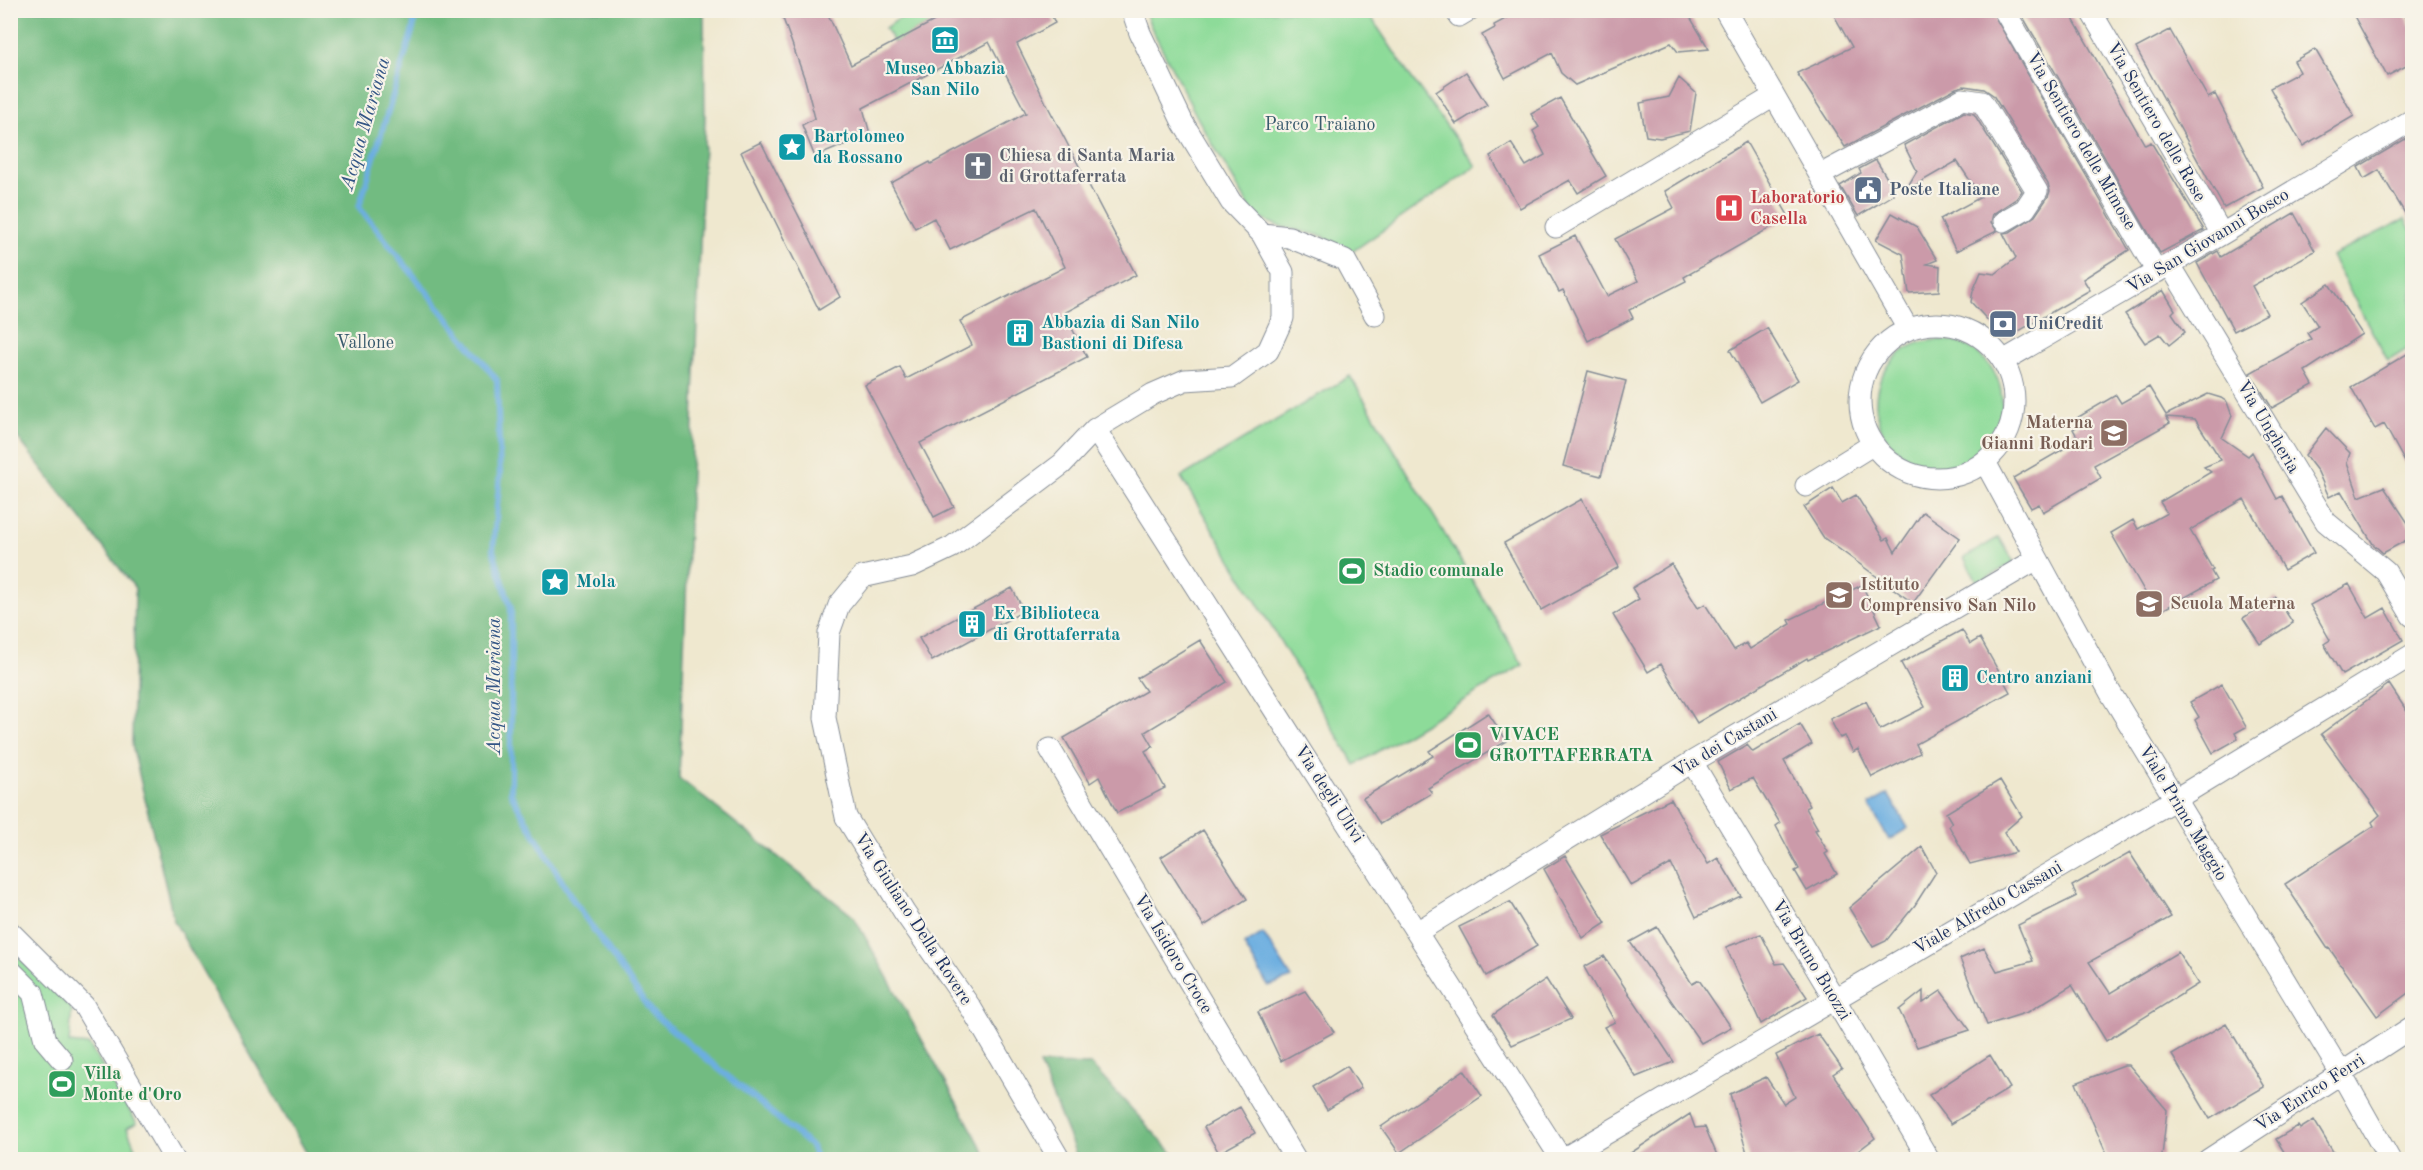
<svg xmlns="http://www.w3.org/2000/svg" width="2423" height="1170" viewBox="0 0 2423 1170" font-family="'Old Standard TT',serif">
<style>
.green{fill:#8ddb99;stroke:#54857c;stroke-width:1.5}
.forest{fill:#72bb81;stroke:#467570;stroke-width:1.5}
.water{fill:#6caee0;stroke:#446e9f;stroke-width:1.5}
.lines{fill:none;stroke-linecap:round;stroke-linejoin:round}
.stream{stroke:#6caee0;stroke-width:6}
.building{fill:#cb9aa9}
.minor-casing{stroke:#858c96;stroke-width:23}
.minor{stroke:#fff;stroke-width:21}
.labels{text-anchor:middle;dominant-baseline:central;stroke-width:4.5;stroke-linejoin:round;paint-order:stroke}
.culture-label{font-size:18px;font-weight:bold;fill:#0d838f;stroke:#f7f3e8;text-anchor:start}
.street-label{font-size:18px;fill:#1b2f5e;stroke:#f7f3e8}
.park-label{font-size:18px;fill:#385a6d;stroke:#f7f3e8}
.worship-label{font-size:18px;font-weight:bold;fill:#5b616d;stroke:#f7f3e8;text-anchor:start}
.service-label{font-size:18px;font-weight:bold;fill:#4e5e75;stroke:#f7f3e8;text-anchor:start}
.health-label{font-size:18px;font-weight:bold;fill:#be3a42;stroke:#f7f3e8;text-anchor:start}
.education-label{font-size:18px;font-weight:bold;fill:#785e54;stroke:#f7f3e8;text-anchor:start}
.leisure-label{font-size:18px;font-weight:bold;fill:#27864d;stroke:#f7f3e8;text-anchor:start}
.water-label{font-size:20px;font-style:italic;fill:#335585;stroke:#f7f3e8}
</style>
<rect width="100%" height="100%" fill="#f7f3e8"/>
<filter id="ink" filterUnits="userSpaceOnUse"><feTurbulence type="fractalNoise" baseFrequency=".0167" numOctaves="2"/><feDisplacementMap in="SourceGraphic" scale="12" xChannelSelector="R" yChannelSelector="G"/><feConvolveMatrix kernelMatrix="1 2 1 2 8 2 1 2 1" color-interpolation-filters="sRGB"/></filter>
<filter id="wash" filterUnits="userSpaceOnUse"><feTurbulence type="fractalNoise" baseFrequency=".008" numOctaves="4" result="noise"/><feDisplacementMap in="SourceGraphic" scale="24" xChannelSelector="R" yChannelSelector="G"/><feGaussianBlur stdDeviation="1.35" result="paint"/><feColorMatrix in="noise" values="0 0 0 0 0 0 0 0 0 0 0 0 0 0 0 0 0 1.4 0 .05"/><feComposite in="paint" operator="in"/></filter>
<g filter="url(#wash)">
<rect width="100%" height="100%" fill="#efe8cf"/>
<!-- green -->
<path class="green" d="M911,11h44l-61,32 -9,-15z
M1145,11h222l41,62 68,93 -126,87 -27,-17 -45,-10 -18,-8 -9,-8 -53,-91 -48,-94z
M2405,219l7,13v114l-24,15 -57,-105z
M1876 403a63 63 0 1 1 126 0a63 63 0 1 1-126 0Z
M1350,376l173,289 -168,100 -174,-288z
M1999,537l15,25 -36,21 -14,-25z
M10,949l62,60 -3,34 20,2 48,78 -10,5 8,20 -17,11h-107z"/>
<!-- forest -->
<path class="forest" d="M11,10l693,1 1,108 -26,659 175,139 134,242h-678l-136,-238 -42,-176 3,-157 -124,-159z
M1039,1064l52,1 87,94h-100z"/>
<!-- water -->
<path class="water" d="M1888,794l20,34 -19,12 -20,-35z
M1263,933l29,45 -24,8 -24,-41z"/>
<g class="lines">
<!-- stream -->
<path class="stream" d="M416,10l-3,19 -54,178 138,173 3,94 -7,76 18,58v186l62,106 79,113 159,133 6,14"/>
</g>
<g id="blocks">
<!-- building -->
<path class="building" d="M780,10h46l25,55 104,-55h94l6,13 -38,21 29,59 90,172 -72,38 23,44 -167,86 34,64 -20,10 -69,-132 35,-18 6,12 66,-34 -12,-24 105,-54 -29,-59 -86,42 -16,-32 -19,10 -24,-45 39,-21 1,2 95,-51 -37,-71 -126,66 7,26 -55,23 -13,-32 13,-7 -10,-38z
M1522,10h164l23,39 -31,3 -7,-9 -96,42 -14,-12 -9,-20 -47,25 -23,-43 13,-7 -1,-3z
M1831,10h160l138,240 -46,29 7,11 -85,49 -34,-37 2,-11 8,-19 14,2 21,-16 -13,-25 7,-1 25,-16 13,-19 2,-6 -2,-7 -55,-89 -9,-6 -20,-3 -8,2 -111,59 -48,-74 55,-26z
M2019,10h49l77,135 6,-3 53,88 -44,23z
M2364,10h38l10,19v34l-25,13 -33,-60z
M2170,30l38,68 7,-4 48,93 -39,21 -88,-160z
M2315,49l39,67 -51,30 -33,-58 30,-16 -6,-11z
M1466,72l21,33 -31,19 -20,-32z
M1679,78l17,15 -6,38 -30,7 -14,-2 -6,-33 29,-6z
M1560,98l46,78 -28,17 -8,-13 -50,28 -30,-52 21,-13 15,23 19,-11 -12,-24 6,-4 -8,-13z
M1964,112l10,2 48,77 -6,8 -23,15 -2,8 6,9 -41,20 -16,-32 41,-22 -24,-36 -52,30 12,-20 -13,-26z
M2407,138l5,9v78l-33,-55 -15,9 -6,-12z
M761,142l79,155 -21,13 -78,-158z
M1746,142l43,75 -105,60 2,4 -57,29 4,8 -45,23 -25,-51 -4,2 -20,-38 36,-18 32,60 31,-15 -23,-42 59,-31 -9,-17z
M1876,160l17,28v7l-35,21 -18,-30 21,-13 -2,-4z
M1892,213l25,14 20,33 -10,4 13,2 -1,25 -30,2 -6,-39 -27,-14z
M2294,213l21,38 -63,35 15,28 -33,17 -37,-68 21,-12 3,6z
M2329,284l33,50 -57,37 8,14 -41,23 -22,-35 61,-34 -4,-6 11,-7 -16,-24z
M2163,290l12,20 -3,3 13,19 -16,13 -9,-11 -15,9 -20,-29z
M1767,328l31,52 -38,22 -30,-52z
M2412,351v124l-28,-51 -9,5 -24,-42z
M1588,371l38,10 -25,95 -38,-10z
M2149,387l17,28 42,-21 13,4 6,4 5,14 -10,22 26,18 4,-4 25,47 5,-3 32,57 -30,17 -40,-71 -54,31 23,40 -2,1 5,9 -59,33 -46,-80 22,-13 5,9 29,-16 -7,-11 51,-30 -7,-5 17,-7 -26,-41 -29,-2 4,6 -76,42 7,13 -58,34 -4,-8 -8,4 -18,-30 66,-38 -6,-11 6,-3 -4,-7 41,-24 5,8z
M2326,428l24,25 -3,9 12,35 25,-10 28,42v8l-29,16 -10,-9 -32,-53 -12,6 -11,-25 -13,-17z
M1833,488l9,15 14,-8 28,45 4,-2 7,14 28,-40 37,26 -47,65 -89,-65 -20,-31z
M1582,499l37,68 -78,43 -37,-67z
M1671,564l27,44 7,-4 29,46 12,-7 4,6 41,-25 -2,-4 73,-35 19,40 -73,35 -1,-2 -110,65 -36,-59 -13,8 -35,-57 26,-16 -7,-11z
M2349,584l19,34 17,-10 18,32 -61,35 -18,-31 6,-4 -20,-35z
M1012,588l12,23 -92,50 -13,-23z
M2276,597l17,26 -33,21 -17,-26z
M1962,630l8,14 10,-6 30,54 -94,52 4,9 -48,24 -14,-28 -5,3 -8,-16 -5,2 -10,-19 36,-18 14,29 45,-23 -24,-44z
M1200,640l27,42 -82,50 8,14 -8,5 20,37 -48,25 -18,-36 -9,6 -26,-45 82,-47 -9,-13z
M2222,684l24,43 -11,6 3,6 -25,14 -18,-33 4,-3 -9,-15z
M2389,684l23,35v271l-35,26 -48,-68 -1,1 -43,-65 89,-58 -2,-4 8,-7 -59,-81z
M1488,713l19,28 -79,47 4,5 -52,31 -17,-26 70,-42 -4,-5z
M1800,724l12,20 -28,17 26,45 -4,2 12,21 -3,1 13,22 -3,2 12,20 -30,17 -12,-20 4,-2 -23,-43 4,-3 -27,-45 -22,11 -13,-27 29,-17 6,7z
M2000,780l22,36 -18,16 12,20 -46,12 -21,-38 3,-3 -6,-10z
M1671,799l37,65 10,-6 23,38 -45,21 -25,-53 -40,22 -31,-52z
M1203,830l44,69 -43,27 -43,-69z
M1922,847l14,25 -21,33 -29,36 -13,6 -24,-39z
M2130,853l41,64 -82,45 21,31 68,-41 20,32 -92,57 -34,-56 -44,27 -41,13 -27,-66 24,-11 13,23 36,-10 -15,-36 59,-29 -5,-10z
M1565,856l41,67 -23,15 -39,-69z
M1510,902l27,44 -51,30 -27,-49z
M1657,927l35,57 7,-4 32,47 -30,16 -71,-101z
M1761,934l15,30 8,-1 23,34 -46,27 -35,-77z
M1604,956l70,106 -38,15 -32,-50 11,-5 -31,-55z
M1546,979l25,40 -59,26 -19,-30z
M1305,991l29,41 -53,29 -23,-49z
M1923,991v12l18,-12 29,39 -53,17 -18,-37z
M2226,1023l38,64 -54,32 -38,-64z
M1818,1034l24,34 -9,6 42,64 -29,22h-97l-19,-66 36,-17 18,27 11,-7 -19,-42z
M1990,1055l20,33 -59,36 -22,-29z
M2124,1065h5l38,45 -5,46 -14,4h-39l-33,-77z
M1347,1066l14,22 -34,22 -14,-23z
M1464,1070l18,26 -83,57 -18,-26z
M1240,1107l15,26 -36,20 -15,-26z
M1690,1114l5,14 10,-1 14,33h-99z
M2314,1120l24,40h-49l-13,-21 22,-13 2,3z"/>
</g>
</g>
<g filter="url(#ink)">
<use href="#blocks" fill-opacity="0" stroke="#858c96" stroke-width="1.5"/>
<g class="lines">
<!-- minor casing -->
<g class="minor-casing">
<path id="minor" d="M1725,10l183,319
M2004,10l153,262
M2090,10l132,224
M1459,16l10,-6
M1820,175l135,-72 7,-4 20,3 55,89 -12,18 -21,12
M1556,227l218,-131
M1262,234l27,3 56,23 30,55
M2170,265l156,257 60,50 26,44
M1860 401a77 77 0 1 1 154 0a77 77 0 1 1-154 0Z
M2003,361l219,-127 190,-114
M1095,429l467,731
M1985,462l125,230 231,381 49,87
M1806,486l66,-41
M1050,749l246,411
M1692,762l142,236 95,162
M10,932l74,74 91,154
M1417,932l275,-170 345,-203
M10,970l23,23 12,47 17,20
M1060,1160l-89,-152 -67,-96 -58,-95 -21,-99 4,-85 10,-28 23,-28 50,-11 40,-19 110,-83 33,-35 58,-35 32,-14 47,-3 36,-26 15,-33v-46l-21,-38 -31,-32 -48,-79 -43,-90 -8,-23
M1561,1160l613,-360 238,-145
M2208,1160l204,-133"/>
</g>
<!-- minor -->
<use href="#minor" class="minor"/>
</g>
</g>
<!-- icons -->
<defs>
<g id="museum-square" transform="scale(1.5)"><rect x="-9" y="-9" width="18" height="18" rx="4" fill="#0f9aa8" stroke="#f7f3e8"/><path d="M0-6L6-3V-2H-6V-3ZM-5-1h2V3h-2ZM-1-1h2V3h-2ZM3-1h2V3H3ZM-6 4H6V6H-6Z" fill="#fff"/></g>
<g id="sight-square" transform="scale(1.5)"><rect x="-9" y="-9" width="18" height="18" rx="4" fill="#0f9aa8" stroke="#f7f3e8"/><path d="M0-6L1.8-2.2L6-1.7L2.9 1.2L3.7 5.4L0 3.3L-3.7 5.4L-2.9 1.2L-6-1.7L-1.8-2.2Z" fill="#fff"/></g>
<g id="church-square" transform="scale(1.5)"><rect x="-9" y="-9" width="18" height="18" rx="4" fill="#6b7280" stroke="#f7f3e8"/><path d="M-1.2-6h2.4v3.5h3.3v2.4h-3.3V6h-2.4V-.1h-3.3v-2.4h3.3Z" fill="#fff"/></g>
<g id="civic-square" transform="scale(1.5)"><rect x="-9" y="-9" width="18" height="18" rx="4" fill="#5c6f8a" stroke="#f7f3e8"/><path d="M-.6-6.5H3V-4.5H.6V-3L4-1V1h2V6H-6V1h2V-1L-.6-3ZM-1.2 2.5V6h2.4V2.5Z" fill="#fff"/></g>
<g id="hospital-square" transform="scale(1.5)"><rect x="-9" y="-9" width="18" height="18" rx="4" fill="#e0444e" stroke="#f7f3e8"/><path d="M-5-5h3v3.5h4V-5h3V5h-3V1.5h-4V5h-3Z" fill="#fff"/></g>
<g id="bank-square" transform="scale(1.5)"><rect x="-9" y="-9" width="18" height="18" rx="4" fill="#5c6f8a" stroke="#f7f3e8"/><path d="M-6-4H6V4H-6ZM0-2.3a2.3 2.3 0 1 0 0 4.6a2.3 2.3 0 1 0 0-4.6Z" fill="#fff"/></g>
<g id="building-square" transform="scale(1.5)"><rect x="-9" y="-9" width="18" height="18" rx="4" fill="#0f9aa8" stroke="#f7f3e8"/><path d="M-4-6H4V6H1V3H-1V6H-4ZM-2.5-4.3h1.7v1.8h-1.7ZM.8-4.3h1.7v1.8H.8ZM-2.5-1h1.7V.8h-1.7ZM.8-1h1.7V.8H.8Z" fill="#fff"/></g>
<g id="school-square" transform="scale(1.5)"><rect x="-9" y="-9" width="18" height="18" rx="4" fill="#8d6e63" stroke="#f7f3e8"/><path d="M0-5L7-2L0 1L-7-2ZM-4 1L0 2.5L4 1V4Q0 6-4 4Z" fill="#fff"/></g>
<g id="stadium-square" transform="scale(1.5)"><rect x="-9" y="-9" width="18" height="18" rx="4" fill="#2e9e5b" stroke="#f7f3e8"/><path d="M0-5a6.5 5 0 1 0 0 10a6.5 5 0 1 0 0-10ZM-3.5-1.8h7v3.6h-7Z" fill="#fff"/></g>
</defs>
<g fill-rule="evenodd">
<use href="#museum-square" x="945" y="40"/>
<use href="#sight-square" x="792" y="147"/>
<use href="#church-square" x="978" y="166"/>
<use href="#civic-square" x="1868" y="190"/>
<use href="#hospital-square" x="1729" y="208"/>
<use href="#bank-square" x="2003" y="324"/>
<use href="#building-square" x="1020" y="333"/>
<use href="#school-square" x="2114" y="433"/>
<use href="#stadium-square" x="1352" y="571"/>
<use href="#sight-square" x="555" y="582"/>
<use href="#school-square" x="1839" y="595"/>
<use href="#school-square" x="2149" y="604"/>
<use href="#building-square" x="972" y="624"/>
<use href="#building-square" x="1955" y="678"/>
<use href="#stadium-square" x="1468" y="745"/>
<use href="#stadium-square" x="62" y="1084"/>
</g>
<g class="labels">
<!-- culture labels -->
<g class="culture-label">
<text x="945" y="69" text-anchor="middle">Museo Abbazia<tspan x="945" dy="21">San Nilo</tspan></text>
<text x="813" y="137">Bartolomeo<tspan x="813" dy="21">da Rossano</tspan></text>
<text x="1041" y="323">Abbazia di San Nilo<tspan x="1041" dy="21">Bastioni di Difesa</tspan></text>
<text x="576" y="582">Mola</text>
<text x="993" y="614">Ex Biblioteca<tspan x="993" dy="21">di Grottaferrata</tspan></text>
<text x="1976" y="678">Centro anziani</text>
</g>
<!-- street labels -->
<g class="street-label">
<text transform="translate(2156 122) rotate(60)">Via Sentiero delle Rose</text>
<text transform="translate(2081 141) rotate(60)">Via Sentiero delle Mimose</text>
<text transform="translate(2208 241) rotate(-31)">Via San Giovanni Bosco</text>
<text transform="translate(2268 427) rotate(59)">Via Ungheria</text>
<text transform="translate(1725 743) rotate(-31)">Via dei Castani</text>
<text transform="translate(1329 794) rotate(57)">Via degli Ulivi</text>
<text transform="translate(2183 813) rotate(59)">Viale Primo Maggio</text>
<text transform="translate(1988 908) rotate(-30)">Viale Alfredo Cassani</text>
<text transform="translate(913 919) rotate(57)">Via Giuliano Della Rovere</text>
<text transform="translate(1173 954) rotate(59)">Via Isidoro Croce</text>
<text transform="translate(1811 960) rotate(59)">Via Bruno Buozzi</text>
<text transform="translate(2310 1093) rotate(-33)">Via Enrico Ferri</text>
</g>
<!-- park labels -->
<g class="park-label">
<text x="1320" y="125">Parco Traiano</text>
<text x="365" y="343">Vallone</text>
</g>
<!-- worship labels -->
<g class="worship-label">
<text x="999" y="156">Chiesa di Santa Maria<tspan x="999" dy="21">di Grottaferrata</tspan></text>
</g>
<!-- service labels -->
<g class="service-label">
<text x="1889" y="190">Poste Italiane</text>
<text x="2024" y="324">UniCredit</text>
</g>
<!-- health labels -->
<g class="health-label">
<text x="1750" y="198">Laboratorio<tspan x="1750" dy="21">Casella</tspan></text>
</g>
<!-- education labels -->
<g class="education-label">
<text x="2093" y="423" text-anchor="end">Materna<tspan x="2093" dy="21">Gianni Rodari</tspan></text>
<text x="1860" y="585">Istituto<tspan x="1860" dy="21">Comprensivo San Nilo</tspan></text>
<text x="2170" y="604">Scuola Materna</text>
</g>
<!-- leisure labels -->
<g class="leisure-label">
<text x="1373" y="571">Stadio comunale</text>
<text x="1489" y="735">VIVACE<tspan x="1489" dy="21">GROTTAFERRATA</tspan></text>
<text x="83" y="1074">Villa<tspan x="83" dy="21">Monte d'Oro</tspan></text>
</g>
<!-- water labels -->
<g class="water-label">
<text transform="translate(366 124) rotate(-74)">Acqua Mariana</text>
<text transform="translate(495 686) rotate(-90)">Acqua Mariana</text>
</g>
</g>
<!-- margin -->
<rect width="2423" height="1170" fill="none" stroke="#f7f3e8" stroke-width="36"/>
</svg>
